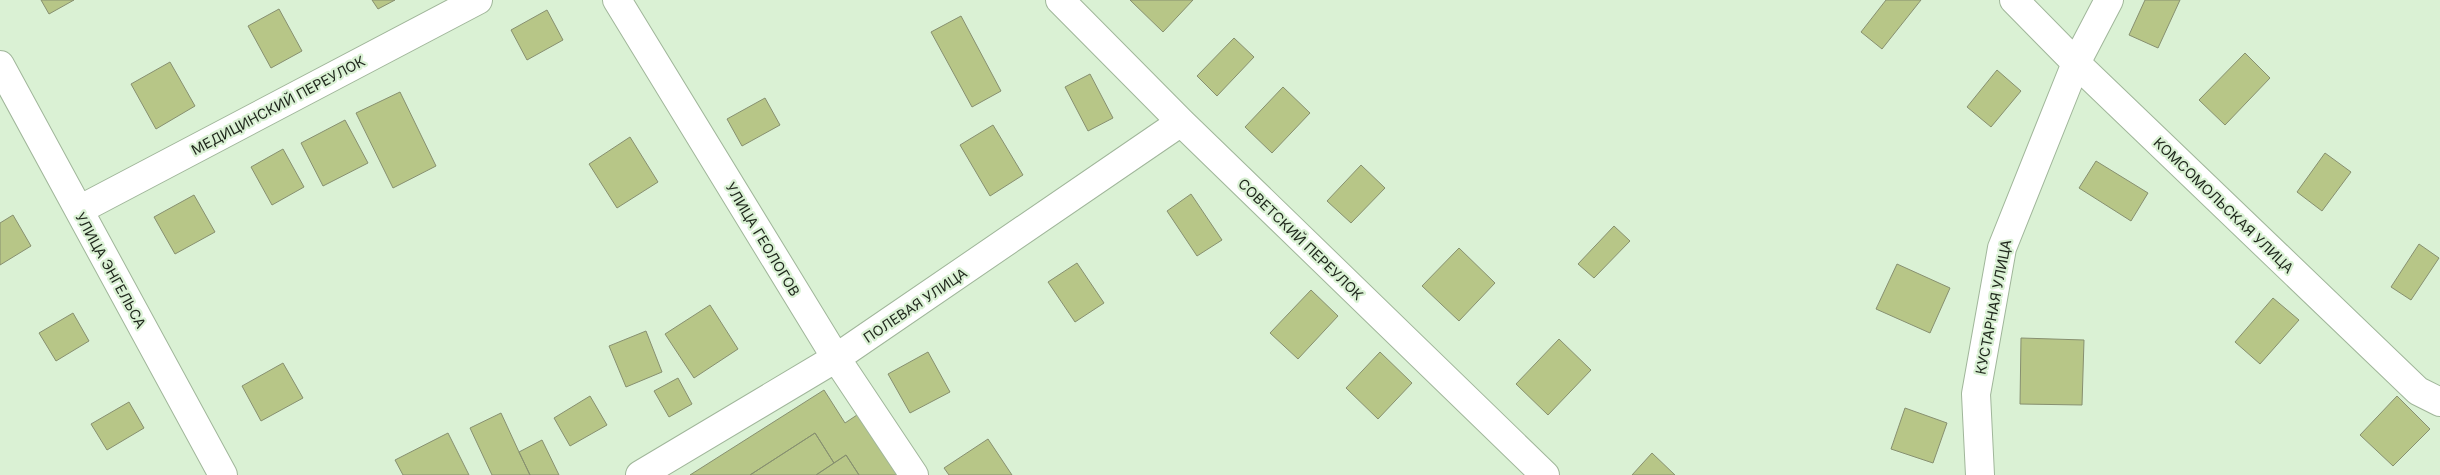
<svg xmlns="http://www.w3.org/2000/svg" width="2440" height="475" viewBox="0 0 2440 475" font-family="Inter,sans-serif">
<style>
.building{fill:#b7c687;stroke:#879070}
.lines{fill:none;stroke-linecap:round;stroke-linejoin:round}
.street-casing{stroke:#a0b69a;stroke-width:30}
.street{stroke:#fff;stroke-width:28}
.labels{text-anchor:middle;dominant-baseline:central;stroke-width:4.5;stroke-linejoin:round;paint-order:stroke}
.street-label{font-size:14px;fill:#1e261b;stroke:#daf1d4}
</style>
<rect width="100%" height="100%" fill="#daf1d4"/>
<!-- building -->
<path class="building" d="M41,0h33l-25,14z
M372,0h23l-17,9z
M1130,0h63l-30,32z
M1886,0h35l-39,49 -21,-17z
M2145,0h35l-22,48 -29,-13z
M279,9l23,42 -31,17 -23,-42z
M547,10l16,30 -36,20 -16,-30z
M961,16l40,75 -29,16 -41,-75z
M1234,38l20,19 -37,39 -20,-20z
M2245,53l25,25 -45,47 -26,-25z
M170,62l25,44 -39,23 -25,-45z
M1997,70l24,21 -30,36 -24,-20z
M1090,74l23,44 -25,13 -23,-44z
M1283,87l27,26 -38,40 -27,-26z
M400,92l36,74 -43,22 -37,-75z
M765,98l15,27 -38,21 -15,-27z
M345,120l23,43 -45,23 -22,-43z
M993,125l30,50 -33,21 -30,-51z
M630,137l28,45 -41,26 -28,-44z
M283,149l21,38 -32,18 -21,-38z
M2325,153l26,19 -29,39 -25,-19z
M2096,161l52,32 -17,28 -52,-33z
M1361,165l24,23 -34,35 -24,-22z
M1191,194l31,46 -25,16 -30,-45z
M194,195l21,37 -40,22 -21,-37z
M13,215l18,31 -31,19v-42z
M1614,226l16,15 -36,37 -16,-14z
M2419,244l20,14 -28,42 -20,-13z
M1459,248l36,35 -36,38 -37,-35z
M1077,263l27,40 -29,19 -27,-40z
M1897,264l53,24 -20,45 -54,-24z
M1311,290l27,26 -40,43 -28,-26z
M2273,298l26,22 -39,44 -25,-22z
M710,305l28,44 -44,29 -29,-44z
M73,313l16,28 -33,20 -17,-28z
M646,331l16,41 -36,15 -17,-41z
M2021,338l63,2 -2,65 -62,-1z
M1559,339l32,31 -43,45 -32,-31z
M928,352l22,40 -40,21 -22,-39z
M1380,352l32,31 -34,36 -32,-31z
M283,363l20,35 -42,23 -19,-35z
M678,378l14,26 -23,13 -15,-26z
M824,390l21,33 15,-10 39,62h-40l-13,-20 -12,8 -19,-30 -65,42h-60z
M590,396l17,29 -37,21 -16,-28z
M2397,396l33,33 -37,37 -33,-31z
M129,402l15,26 -37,22 -16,-26z
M1905,408l42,15 -14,40 -42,-14z
M501,413l18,39 11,23h-38l-22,-47z
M448,433l21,42h-66l-8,-15z
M815,433l19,30 -18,12h-66z
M988,439l24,36h-63l-5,-7z
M542,440l17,35h-29l-11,-23z
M1652,453l23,22h-43z
M846,455l13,20h-43z"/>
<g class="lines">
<!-- street casing -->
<g class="street-casing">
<path id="street" d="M617,0l219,358 78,117
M1060,0l121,122 364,353
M2014,0l62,63 342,328 22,11
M0,65l223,410
M79,210l399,-210
M640,475l196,-117 345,-236
M1980,475l-4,-81 26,-146 74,-185 33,-63"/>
</g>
<!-- street -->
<use href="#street" class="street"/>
</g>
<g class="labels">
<!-- street labels -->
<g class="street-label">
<text transform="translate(278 105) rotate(-28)">МЕДИЦИНСКИЙ ПЕРЕУЛОК</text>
<text transform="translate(2224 205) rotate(44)">КОМСОМОЛЬСКАЯ УЛИЦА</text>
<text transform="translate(763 239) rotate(59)">УЛИЦА ГЕОЛОГОВ</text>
<text transform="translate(1301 239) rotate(44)">СОВЕТСКИЙ ПЕРЕУЛОК</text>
<text transform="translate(111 270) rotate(61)">УЛИЦА ЭНГЕЛЬСА</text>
<text transform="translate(915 305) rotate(-34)">ПОЛЕВАЯ УЛИЦА</text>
<text transform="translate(1993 307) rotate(-79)">КУСТАРНАЯ УЛИЦА</text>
</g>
</g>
</svg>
